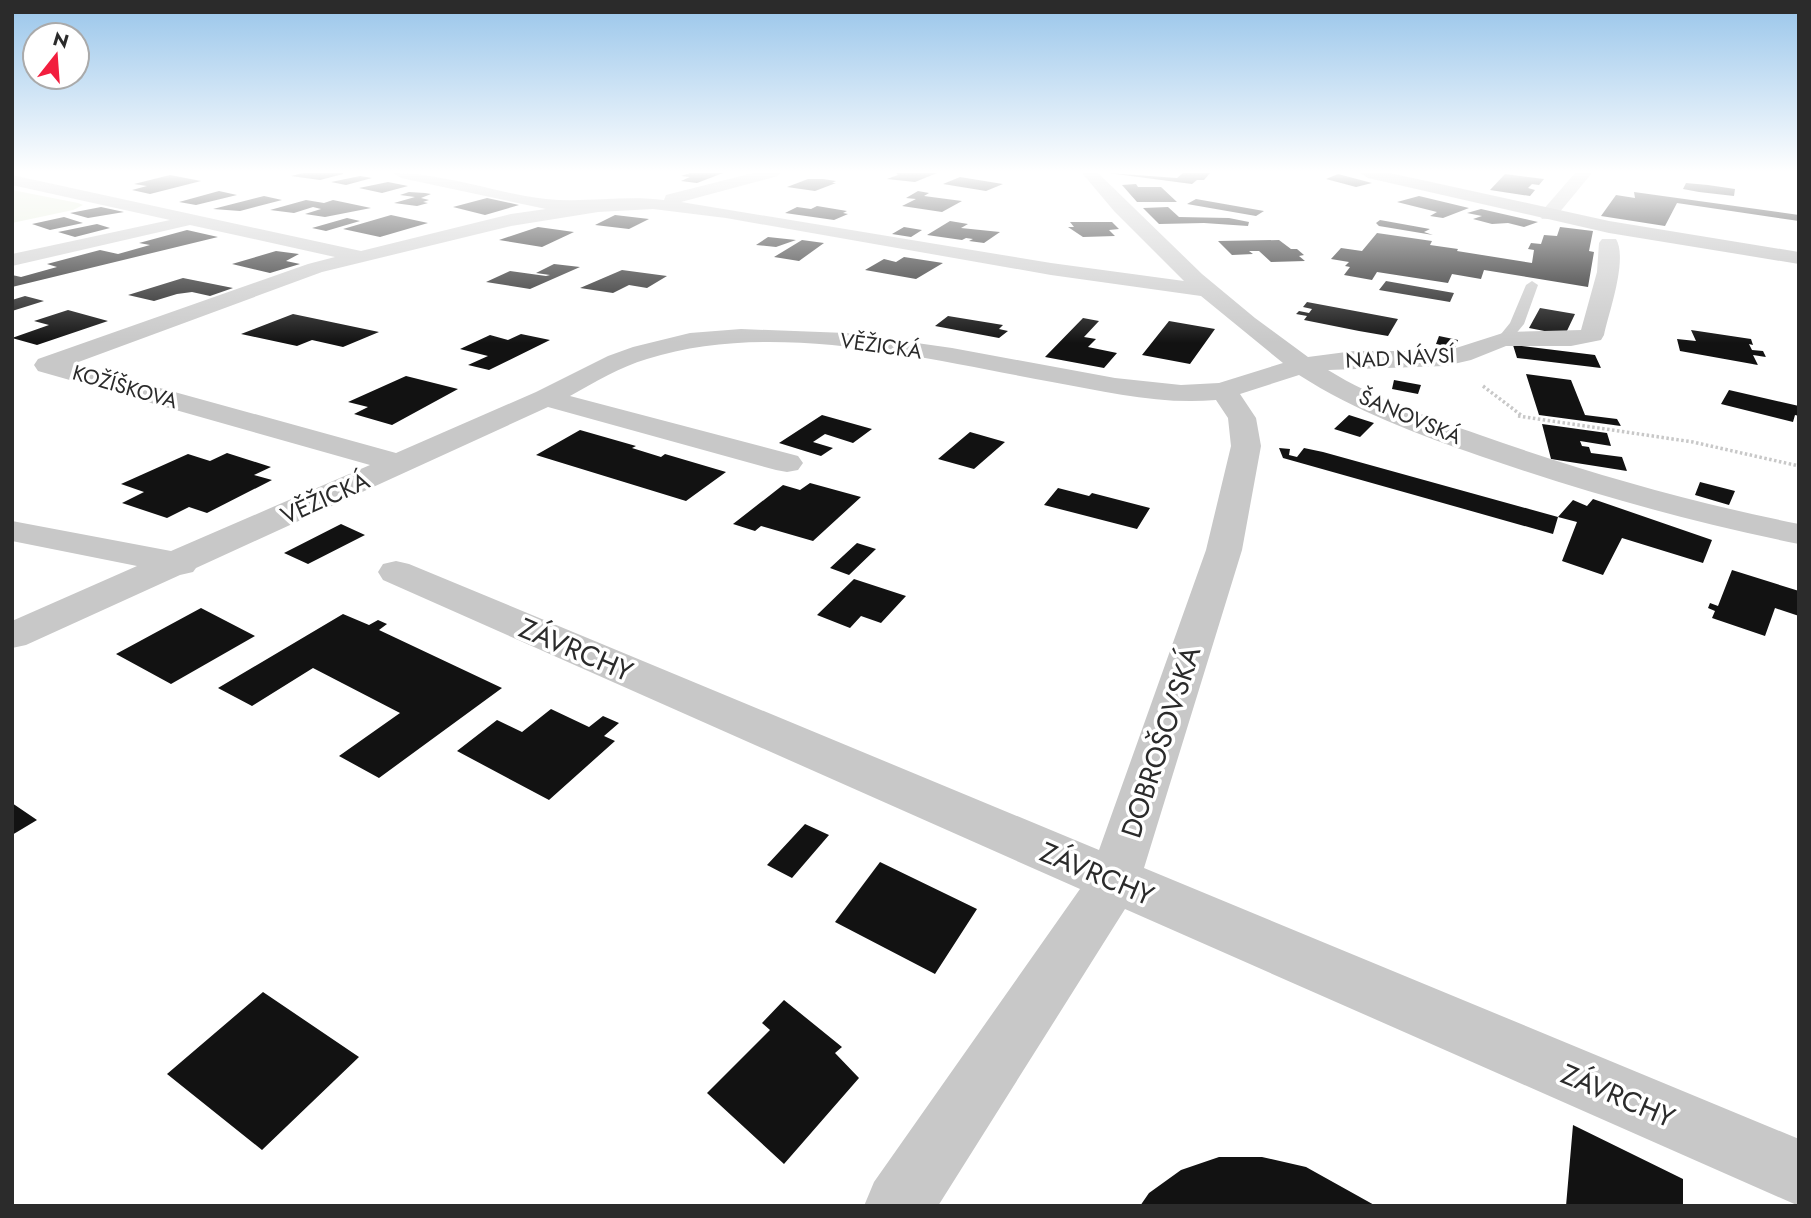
<svg xmlns="http://www.w3.org/2000/svg" width="1811" height="1218" viewBox="0 0 1811 1218" font-family="Jost,sans-serif">
<style>
.green{fill:#e3ebd7}
.building{fill:#121212}
.lines{fill:none;stroke-linecap:round;stroke-linejoin:round}
.path{stroke:#c8c8c8;stroke-width:3.5;stroke-dasharray:2.5 2.5;stroke-linecap:butt}
.lane{fill:#c8c8c8;fill-rule:evenodd}
.street{fill:#c8c8c8;fill-rule:evenodd}
.secondary{fill:#b5b5b5;fill-rule:evenodd}
.labels{text-anchor:middle;dominant-baseline:central;stroke-width:7;stroke-linejoin:round;paint-order:stroke}
.far-street-label{font-size:21px;fill:#2b2b2b;stroke:#fff}
.street-label{font-size:24px;fill:#2b2b2b;stroke:#fff}
.near-street-label{font-size:28px;fill:#2b2b2b;stroke:#fff}
</style>
<rect width="100%" height="100%" fill="#fff"/>
<!-- green -->
<path class="green" d="M12,190l66,13 5,2 -10,5 -61,13z"/>
<!-- building -->
<path class="building" d="M303,173h40v1l-23,6 -29,-4z
M690,173h33l-26,10 -16,-2 9,-4 -9,-1z
M896,173h41l-22,9 -28,-3 11,-4z
M1108,173l69,5 6,-5h27l-6,7h-7l-5,4z
M1338,174l34,9 -16,4 -30,-8z
M1505,174l39,5 -5,6 -7,-1 -4,4 7,2 -5,6 -40,-6z
M170,175l31,6 -51,13 -18,-4 15,-4 -13,-2z
M360,176l12,2 -26,7 -15,-3z
M960,177l43,7 -17,7 -43,-7z
M808,179h15l13,2 -4,2h4l-21,8 -28,-4z
M388,182l20,4 -26,7 -23,-5z
M1686,183l22,2 27,4 -1,7 -35,-4 -16,-3z
M1136,184l2,3h23l16,15h-40l-15,-17z
M219,191l18,4 -41,10 -17,-3z
M918,191l11,2 -5,3 38,5 -20,11 -40,-6 14,-7 -10,-1z
M409,192l16,1 6,1 -10,4 8,2 -6,2 5,1 -11,3 -23,-3 21,-6 -15,-2z
M1634,192l165,23v6l-122,-18 -12,23 -64,-10 15,-21 19,3z
M264,196l18,4 -42,11 -27,-2z
M1419,196l50,12 -26,10 -13,-2 7,-4 -40,-10z
M487,198l32,7 -34,10 -32,-8z
M1196,199l68,12 -8,5 -69,-12z
M306,200l18,3 9,-3 38,8 -46,9 -20,-3 16,-5 -8,-2 -19,6 -24,-3z
M817,206l30,5 -4,2 5,1 -14,6 -49,-7 12,-6 14,2z
M101,207l23,5 -36,6 -18,-5z
M1168,207l11,10 50,1 20,4 -1,4 -44,-3 -45,1 -16,-16z
M1481,209l57,13 -14,5 -16,-4 -16,1 -19,-5 9,-3 -15,-3z
M391,215l37,8 -48,14 -37,-8z
M615,215l34,4 -20,10 -34,-4z
M64,217l19,6 -33,7 -18,-6z
M347,218l13,3 -34,10 -14,-3z
M1380,220l50,9 -6,3 9,3 -54,-9 -3,-3z
M950,221l18,3 -7,4 39,4 -16,11 -15,-2 4,-2 -7,-1 -4,2 -35,-5z
M1070,222h42l7,7 -10,1 6,6 -32,1 -15,-10h6z
M97,224l13,4 -35,9 -17,-5z
M538,227l36,5 -32,15 -43,-7z
M904,227l18,3 -11,7 -19,-3z
M1560,227l33,4 -4,20 5,1 -6,35 -104,-17 -3,9 -29,-5 -4,9 -71,-11 -5,8 -28,-5 6,-8 -5,-1 4,-4 -18,-3 10,-11 21,3 15,-18 55,8 -2,4 28,4 -1,2 75,12 2,-13 -6,-1 3,-6 10,1 3,-9 13,1z
M187,230l31,7 -206,50v-12l9,2 36,-10 -10,-3 53,-14 18,4 32,-9 -11,-2z
M768,237l28,3 -20,7 -20,-2z
M802,240l22,3 -25,18 -25,-4z
M1279,240l12,9h6l7,6 -5,1 6,5 -34,1 -12,-11h-10l4,3 -21,1 -14,-14z
M276,251l23,3 -13,7 14,3 -30,9 -38,-9z
M904,257l39,6 -27,16 -51,-9 19,-11 12,3z
M554,264l26,3 -50,22 -44,-7 24,-11 36,5 4,-1 -14,-2z
M622,270l45,6 -20,12 -18,-3 -16,8 -33,-5z
M183,278l50,10 -23,8 -18,-4 -15,2 -23,7 -26,-6z
M1386,281l68,12 -4,9 -71,-12z
M25,296l19,5 -32,10v-11z
M1307,302l91,17 -10,17 -29,-5 -55,-11 3,-4 -11,-2 3,-3 10,2 3,-4 -9,-2z
M1540,308l35,6 -10,21 -36,-7z
M68,310l40,11 -71,24 -25,-7 37,-13 -15,-4z
M293,314l86,18 -36,15 -31,-7 -15,6 -56,-12z
M948,316l55,9 -4,4 9,2 -9,7 -64,-12z
M1083,318l16,3 -15,16 12,2 -8,8 29,6 -13,15 -59,-11z
M1169,321l46,8 -25,35 -48,-9z
M1691,330l60,9 2,6 -4,-1 3,6 11,1 3,6 -13,-2 5,10 -78,-14 -3,-12 19,2z
M521,334l29,6 -61,30 -21,-5 20,-9 -28,-7 30,-14 18,5z
M1439,336l19,4 -3,8 -19,-4z
M1513,345l82,10 6,13 -84,-10z
M1526,374l45,6 14,35 32,4 4,7 -82,-11z
M406,376l52,13 -66,36 -38,-11 14,-7 -20,-5z
M1394,380l27,5 -3,9 -26,-5z
M1729,390l70,16v10l-4,-1 -2,7 -72,-18z
M822,415l50,14 -19,14 -28,-9 -12,8 20,6 -12,8 -42,-13z
M1349,415l25,8 -14,14 -26,-8z
M1542,424l65,9 4,13 -31,-5 2,5 7,1 2,6 31,4 5,14 -76,-12z
M580,430l56,16 -4,2 29,9 4,-3 61,18 -40,29 -150,-46z
M970,432l35,10 -31,27 -36,-10z
M1279,448l11,1 -1,6 8,2 7,-9 19,4 235,65 -5,17 -270,-76z
M227,453l44,14 -17,8 18,5 -65,33 -18,-6 -22,11 -45,-15 22,-11 -23,-8 67,-30 22,7z
M1700,482l35,9 -6,14 -34,-10z
M810,483l51,14 -48,44 -52,-15 -6,5 -22,-7 50,-39 17,5z
M1058,488l31,8 3,-3 58,15 -13,21 -93,-24z
M1593,499l119,41 -9,23 -81,-25 -19,37 -41,-14 15,-39 -19,-5 15,-17 14,6z
M341,524l24,11 -57,29 -24,-11z
M857,543l19,6 -27,26 -19,-7z
M1732,570l67,21v25l-24,-8 -10,28 -53,-18 3,-7 -7,-3 2,-5 8,3z
M854,579l52,17 -25,27 -20,-7 -11,12 -33,-13z
M201,608l54,28 -84,48 -55,-30z
M343,614l26,11 9,-5 9,4 -8,6 123,58 -123,90 -40,-22 61,-43 -87,-45 -61,38 -34,-18z
M551,709l38,18 14,-11 16,7 -15,13 11,5 -66,59 -92,-49 40,-31 25,12z
M12,803l25,17 -25,15z
M805,824l24,11 -37,43 -25,-13z
M880,862l97,47 -42,65 -100,-52z
M263,992l96,65 -97,93 -95,-76z
M784,1000l58,47 -7,6 24,25 -75,86 -77,-71 63,-63 -8,-7z
M1573,1125l110,54v27h-117z
M1219,1157h43l44,10 70,39h-236l9,-13 32,-23z"/>
<g class="lines">
<!-- path -->
<path class="path" d="M1483,386l38,29
M1518,416l175,26 106,24"/>
<!-- lane -->
<path class="lane" d="M1532,281l6,4 -14,39 -15,18h-10l-2,-3 13,-16 16,-38z"/>
<!-- street -->
<path class="street" d="M393,173c53,0 101,20 153,26 39,4 79,-4 118,1l2,-5 87,-22h27l-2,3 -97,26 370,61 133,18 -70,-70 -32,-38h16l104,101 53,44 53,39 46,-6h80l19,-2 53,-17 75,-2 16,-58 2,-29 3,-4h14c12,20 -7,73 -12,96l-3,5 -30,6h-65l-35,14 -26,6 -117,4c47,29 100,47 152,65 104,37 210,67 319,89v20c-109,-22 -215,-52 -319,-88 -63,-22 -125,-45 -181,-81l-59,19 16,24 5,28 -19,104 -98,318 655,271v67l-674,-297 -187,297h-74l10,-24 206,-293 -697,-309 -5,-8 5,-8 13,-3 13,3 690,286 107,-300 25,-104 -3,-28 -12,-18c-55,5 -109,-8 -164,-18 -126,-23 -279,-63 -405,-23 -27,8 -52,23 -77,37l228,60 5,7 -5,7 -11,2 -11,-2 -228,-63 -352,161 -3,4 -13,3 -154,70 -14,3v-27l125,-55 -125,-25v-20l159,30 199,-86 -332,-94 -4,-6 4,-6 270,-95 27,-7 -145,-32 -178,41v-12l158,-34 -158,-35v-10l349,76 150,-37 35,-5 -145,-31zM653,209l73,9 325,57 150,21 82,67 -64,20 -38,2 -66,-7 -163,-30 -106,-15 -105,-4 -51,4 -57,14 -25,9 -72,36 -140,61 -323,-89 249,-92 189,-46 87,-14z
M1575,173h17l-38,46h-12l-3,-4 3,-4z"/>
<!-- secondary -->
<path class="secondary" d="M1360,173h30l219,48 190,31v12l-190,-31 -241,-55z"/>
</g>
<!-- sky -->
<linearGradient id="sky" x2="0" y2="1"><stop stop-color="#98c5ea"/><stop offset="0.5" stop-color="#fff"/><stop offset="1" stop-color="#fff" stop-opacity="0"/></linearGradient>
<rect width="1811" height="343" fill="url(#sky)"/>
<g class="labels">
<!-- far-street labels -->
<g class="far-street-label">
<text transform="translate(881 346) rotate(8)">VĚŽICKÁ</text>
<text transform="translate(1400 358) rotate(-3)">NAD NÁVSÍ</text>
<text transform="translate(125 387) rotate(16)">KOŽÍŠKOVA</text>
<text transform="translate(1410 417) rotate(23)">ŠANOVSKÁ</text>
</g>
<!-- street labels -->
<g class="street-label">
<text transform="translate(325 498) rotate(-24)">VĚŽICKÁ</text>
</g>
<!-- near-street labels -->
<g class="near-street-label">
<text transform="translate(576 650) rotate(23)">ZÁVRCHY</text>
<text transform="translate(1161 742) rotate(-72)">DOBROŠOVSKÁ</text>
<text transform="translate(1097 874) rotate(23)">ZÁVRCHY</text>
<text transform="translate(1618 1096) rotate(23)">ZÁVRCHY</text>
</g>
</g>
<!-- border -->
<rect width="1811" height="1218" fill="none" stroke="#2b2b2b" stroke-width="28"/>
<!-- north arrow -->
<g transform="translate(56 56) rotate(17)"><circle r="33" fill="#ffffff" stroke="#aaaaaa" stroke-width="2"/>
<path d="M0-5L12 26L0 18L-12 26Z" fill="#f21e3e"/>
<text y="-10" font-size="19" font-weight="bold" text-anchor="middle" fill="#2b2b2b">N</text>
</g>
</svg>
